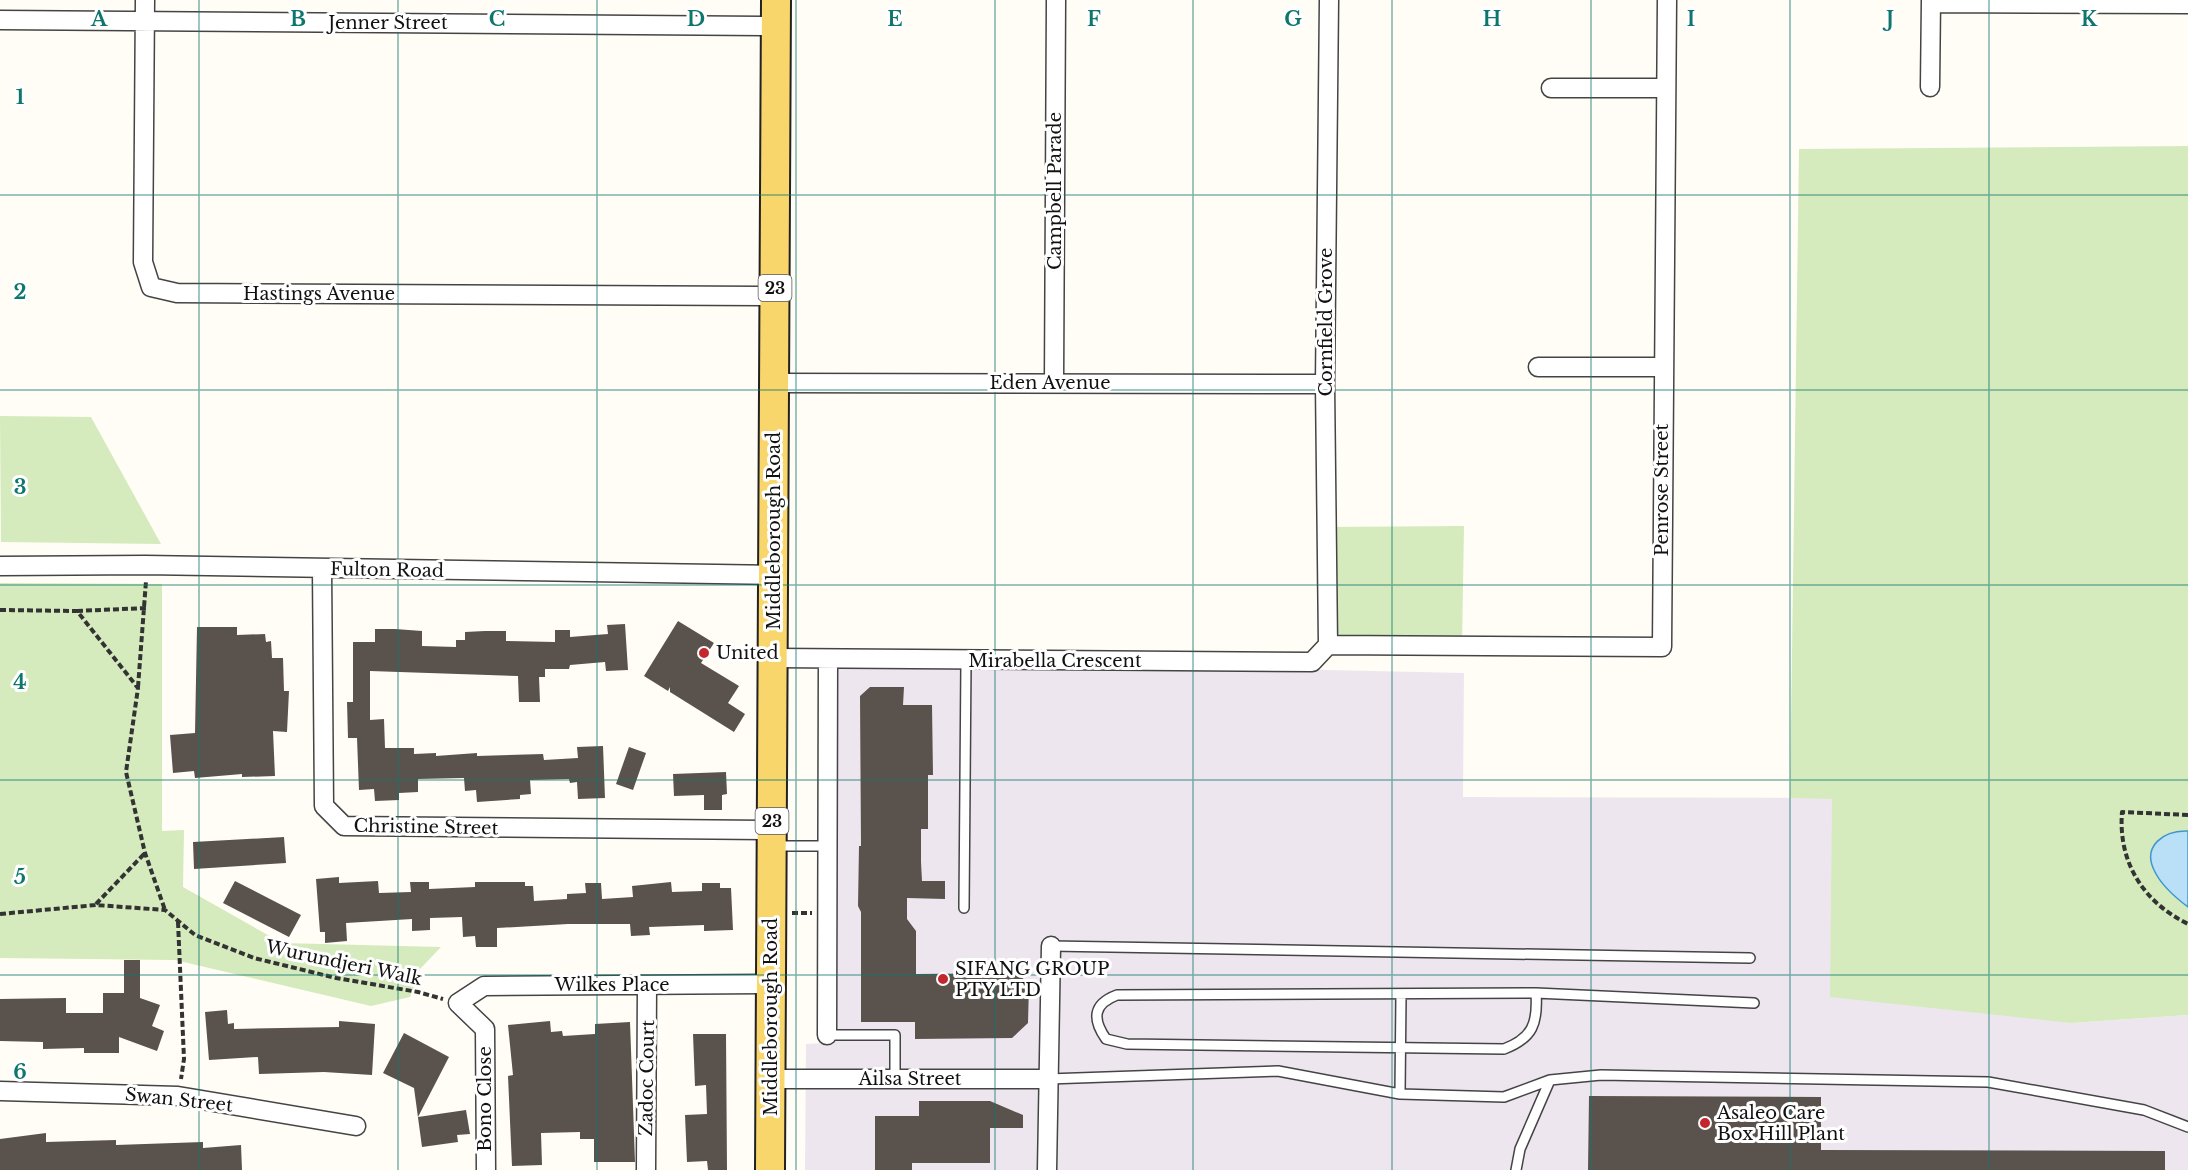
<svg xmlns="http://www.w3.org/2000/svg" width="2188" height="1170" viewBox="0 0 2188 1170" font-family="'Libre Baskerville',serif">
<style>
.industrial{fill:#eee6ef}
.green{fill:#d5ebbd}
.water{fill:#b9e0f7;stroke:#3f96cf;stroke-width:1.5}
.building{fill:#5a524d}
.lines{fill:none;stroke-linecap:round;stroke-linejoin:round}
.lane-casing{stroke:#444;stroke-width:12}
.street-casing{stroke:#444;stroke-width:21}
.primary-casing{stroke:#222;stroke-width:32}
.path{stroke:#333;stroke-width:4;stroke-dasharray:6 3;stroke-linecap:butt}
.lane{stroke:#fff;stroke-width:9}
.street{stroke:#fff;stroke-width:18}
.primary{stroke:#f9d66b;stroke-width:28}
.grid{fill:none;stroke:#0f766e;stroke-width:1.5;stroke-opacity:0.55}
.poi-dot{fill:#c4262e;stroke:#fff;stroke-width:2}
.labels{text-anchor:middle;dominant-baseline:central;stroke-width:6;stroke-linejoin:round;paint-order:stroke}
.shield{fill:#fff;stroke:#585858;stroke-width:1.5}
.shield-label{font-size:16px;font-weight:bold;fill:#111}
.street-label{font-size:18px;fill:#111;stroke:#fff}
.poi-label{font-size:18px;fill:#111;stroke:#fff;text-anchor:start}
.grid-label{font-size:20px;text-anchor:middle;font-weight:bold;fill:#0f766e;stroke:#fff;stroke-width:6;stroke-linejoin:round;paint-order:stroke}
</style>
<rect width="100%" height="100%" fill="#fffdf5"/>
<!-- industrial -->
<path class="industrial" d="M828,659l636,14 -1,124 369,1 239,225 117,-8v155h-1383l1,-126 21,-1z"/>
<!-- green -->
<path class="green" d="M2188,146v869l-117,8 -241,-26 2,-198 -42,-1 9,-649z
M0,416l91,1 70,127 -160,-2z
M1464,526l-2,120 -134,-1 -1,-118z
M0,583l162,1v247l22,-1 -1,57 99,56 159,4 -21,22 -10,28 -39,9 -196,-46 -175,-2z"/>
<!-- water -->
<path class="water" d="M2188,831v76c-12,-9 -26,-21 -33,-35 -14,-26 9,-42 33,-41z"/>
<!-- building -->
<path class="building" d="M678,621l36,22 -13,20 38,23 -11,17 17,11 -11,18 -64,-40v-5l-2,4 -24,-15z
M625,624l3,46 -22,1 -1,-9 -35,3 -1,4h-24v8h-6l1,25h-21l-1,-26 -148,-5v49l14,-1 1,29h29v6l22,-1v3l41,-3v3l66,-2 1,6 34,-2 -1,-11 26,-1 2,52 -27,1 -1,-17 -7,1 -1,-4 -39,1 1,14 -11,1v4l-43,3 -1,-12 -11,1 -1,-13 -46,1v13l-19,1v7l-24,1 -1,-12 -15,1 -2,-52h-9l-1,-36h6v-60h22v-13h20l27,2v15l34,1v-7h9v-8l20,-1h21v10l49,1v-12h15v7l38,-3 -1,-9z
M197,627h40v8l28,-1 1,8 5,-1 1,17h11l1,33h5l-2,41 -14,-1 2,45 -33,1v-3l-47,4 -1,-7 -21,2 -3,-38 25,-2z
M870,687h34l-1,18h29l1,70h-5v54h-7v33l1,19h23v18l-38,-1v21l9,12v43l102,-1 11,12 -1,38 -16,15 -97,1v-17h-54v-110l-3,-6 1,-60h2l-1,-150z
M629,747l17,6 -13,37 -17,-6z
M726,772l1,22 -5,1v15h-18v-15l-30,1 -1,-22z
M284,837l2,26 -92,6 -1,-27z
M339,877v6l39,-2 1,12 32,-1 -1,-10h19v7l46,-2v-5h50v4h8l1,15 33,-2v-5l19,-1 -1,-10h16l1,16 31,-2 -1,-11 39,-4 1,10 30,-1v-8h18v5h11l2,42 -29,1v-6l-55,2 1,8 -19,1 -1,-12h-62l-71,4v19h-21l-1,-11 -12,1 -1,-20 -32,1v12l-18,1v-12l-66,4 1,18 -22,2v-11h-5l-4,-53z
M235,881l66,34 -12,22 -66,-34z
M124,960h16v38l20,7 -8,21 12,5 -7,20 -38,-14v16h-35v-5l-41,1v-7l-43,-1v-42l66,-1v15h37v-20h21z
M227,1010l1,14 6,-1v6l105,-2v-6l36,3 -3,51 -48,-3 -65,2 -1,-17 -49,3 -4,-48z
M550,1021l1,11 11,-1 1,5 32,-2v-10l35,-2 5,140h-41v-23h-14v-7l-39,1 1,32 -30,1 -4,-90 5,-1 -5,-50z
M404,1033l45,24 -31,60 48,-7 4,24 -13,1 1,7 -36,5 -8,-59 -31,-15z
M693,1034h33l1,136h-19l-1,-9 -20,1 -2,-47 22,-1 -1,-29 -11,1z
M1589,1096l232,1v53l344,1v19h-577z
M919,1101h71l33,14v13h-33v35h-78v7h-37v-54h44z
M46,1133v9l70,-2v5l87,-3v6l38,-3 1,25h-242v-31z"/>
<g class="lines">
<!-- lane casing -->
<g class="lane-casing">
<path id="lane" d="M776,846h52
M964,908l2,-247
M1051,946l699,12
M1536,993c2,30 -3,45 -32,56l-377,-5 -21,-5c-14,-20 -13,-35 11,-44z
M1536,993l218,10
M827,1035h68v43
M1048,1079l230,-8 122,23 104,3 46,-17 51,-5 387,7 156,28 44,17
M1400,1094l1,-99
M1516,1170l4,-21 30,-69"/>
</g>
<!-- street casing -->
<g class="street-casing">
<path id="street" d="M145,0l-2,262 8,25 26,6 598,3
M1931,3l257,1
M0,20l776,6
M1930,87l1,-87
M1551,88h115
M1538,367h125
M775,383l550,1
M1054,383l2,-383
M0,566l145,-1 629,10
M322,569l2,237 20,20 428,4
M1328,645l334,2 5,-647
M1328,645l-3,-261 4,-384
M774,658l538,4 16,-17
M827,1035l1,-376
M771,1079h277
M0,1091l178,5 178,30
M486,1170l-1,-141 -27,-26 26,-17 288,-2
M646,1170l1,-184
M1047,1170l4,-224"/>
</g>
<!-- primary casing -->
<g class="primary-casing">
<path id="primary" d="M770,1170l6,-1170"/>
</g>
<!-- path -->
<path class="path" d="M0,610l77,1 61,77 -12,84 19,81 20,57
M77,611l69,-3
M138,687l8,-106
M2188,815l-66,-3c-4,50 21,90 66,112
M96,904l49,-51
M792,913h20
M0,914l96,-9 69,5 30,25 59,23 82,20 82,14 25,7
M178,922l6,137 -3,20"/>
<!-- lane -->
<use href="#lane" class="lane"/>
<!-- street -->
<use href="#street" class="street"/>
<!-- primary -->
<use href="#primary" class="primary"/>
</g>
<!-- grid -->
<path class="grid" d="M199,0v1170M398,0v1170M597,0v1170M796,0v1170M995,0v1170M1193,0v1170M1392,0v1170M1591,0v1170M1790,0v1170M1989,0v1170M0,195h2188M0,390h2188M0,585h2188M0,780h2188M0,975h2188"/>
<!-- markers -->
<g class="poi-dot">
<circle cx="704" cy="653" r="6"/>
<circle cx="943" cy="979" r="6"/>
<circle cx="1705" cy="1123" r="6"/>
</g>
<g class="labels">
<!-- shield labels -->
<g class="shield">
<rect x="758.5" y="275" width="33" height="26" rx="4.5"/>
<rect x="755.5" y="808" width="33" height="26" rx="4.5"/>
</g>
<g class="shield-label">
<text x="775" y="288">23</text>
<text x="772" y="821">23</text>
</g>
<!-- street labels -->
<g class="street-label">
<text x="388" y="23">Jenner Street</text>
<text transform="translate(1055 191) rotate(-90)">Campbell Parade</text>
<text x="319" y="294">Hastings Avenue</text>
<text transform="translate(1326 322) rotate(-90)">Cornfield Grove</text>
<text x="1050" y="383">Eden Avenue</text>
<text transform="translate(1662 490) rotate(-90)">Penrose Street</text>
<text transform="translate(774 531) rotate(-90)">Middleborough Road</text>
<text transform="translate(387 570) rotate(1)">Fulton Road</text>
<text x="1055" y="661">Mirabella Crescent</text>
<text transform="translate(426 827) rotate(1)">Christine Street</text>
<text transform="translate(344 963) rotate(12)">Wurundjeri Walk</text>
<text x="612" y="985">Wilkes Place</text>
<text transform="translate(771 1017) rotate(-90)">Middleborough Road</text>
<text transform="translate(647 1078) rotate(-89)">Zadoc Court</text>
<text x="910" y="1079">Ailsa Street</text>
<text transform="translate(485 1099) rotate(-90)">Bono Close</text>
<text transform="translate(179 1100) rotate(6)">Swan Street</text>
</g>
<!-- poi labels -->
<g class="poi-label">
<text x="716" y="653">United</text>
<text x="955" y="969">SIFANG GROUP<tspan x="955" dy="21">PTY LTD</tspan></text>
<text x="1717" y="1113">Asaleo Care<tspan x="1717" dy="21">Box Hill Plant</tspan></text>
</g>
</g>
<g class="grid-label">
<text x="99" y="26">A</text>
<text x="298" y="26">B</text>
<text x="497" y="26">C</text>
<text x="696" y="26">D</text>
<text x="895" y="26">E</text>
<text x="1094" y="26">F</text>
<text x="1293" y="26">G</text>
<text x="1492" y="26">H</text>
<text x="1691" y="26">I</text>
<text x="1890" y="26">J</text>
<text x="2089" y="26">K</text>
<text x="20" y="104">1</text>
<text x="20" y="299">2</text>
<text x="20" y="494">3</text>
<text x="20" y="689">4</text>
<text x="20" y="884">5</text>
<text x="20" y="1079">6</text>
</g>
</svg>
